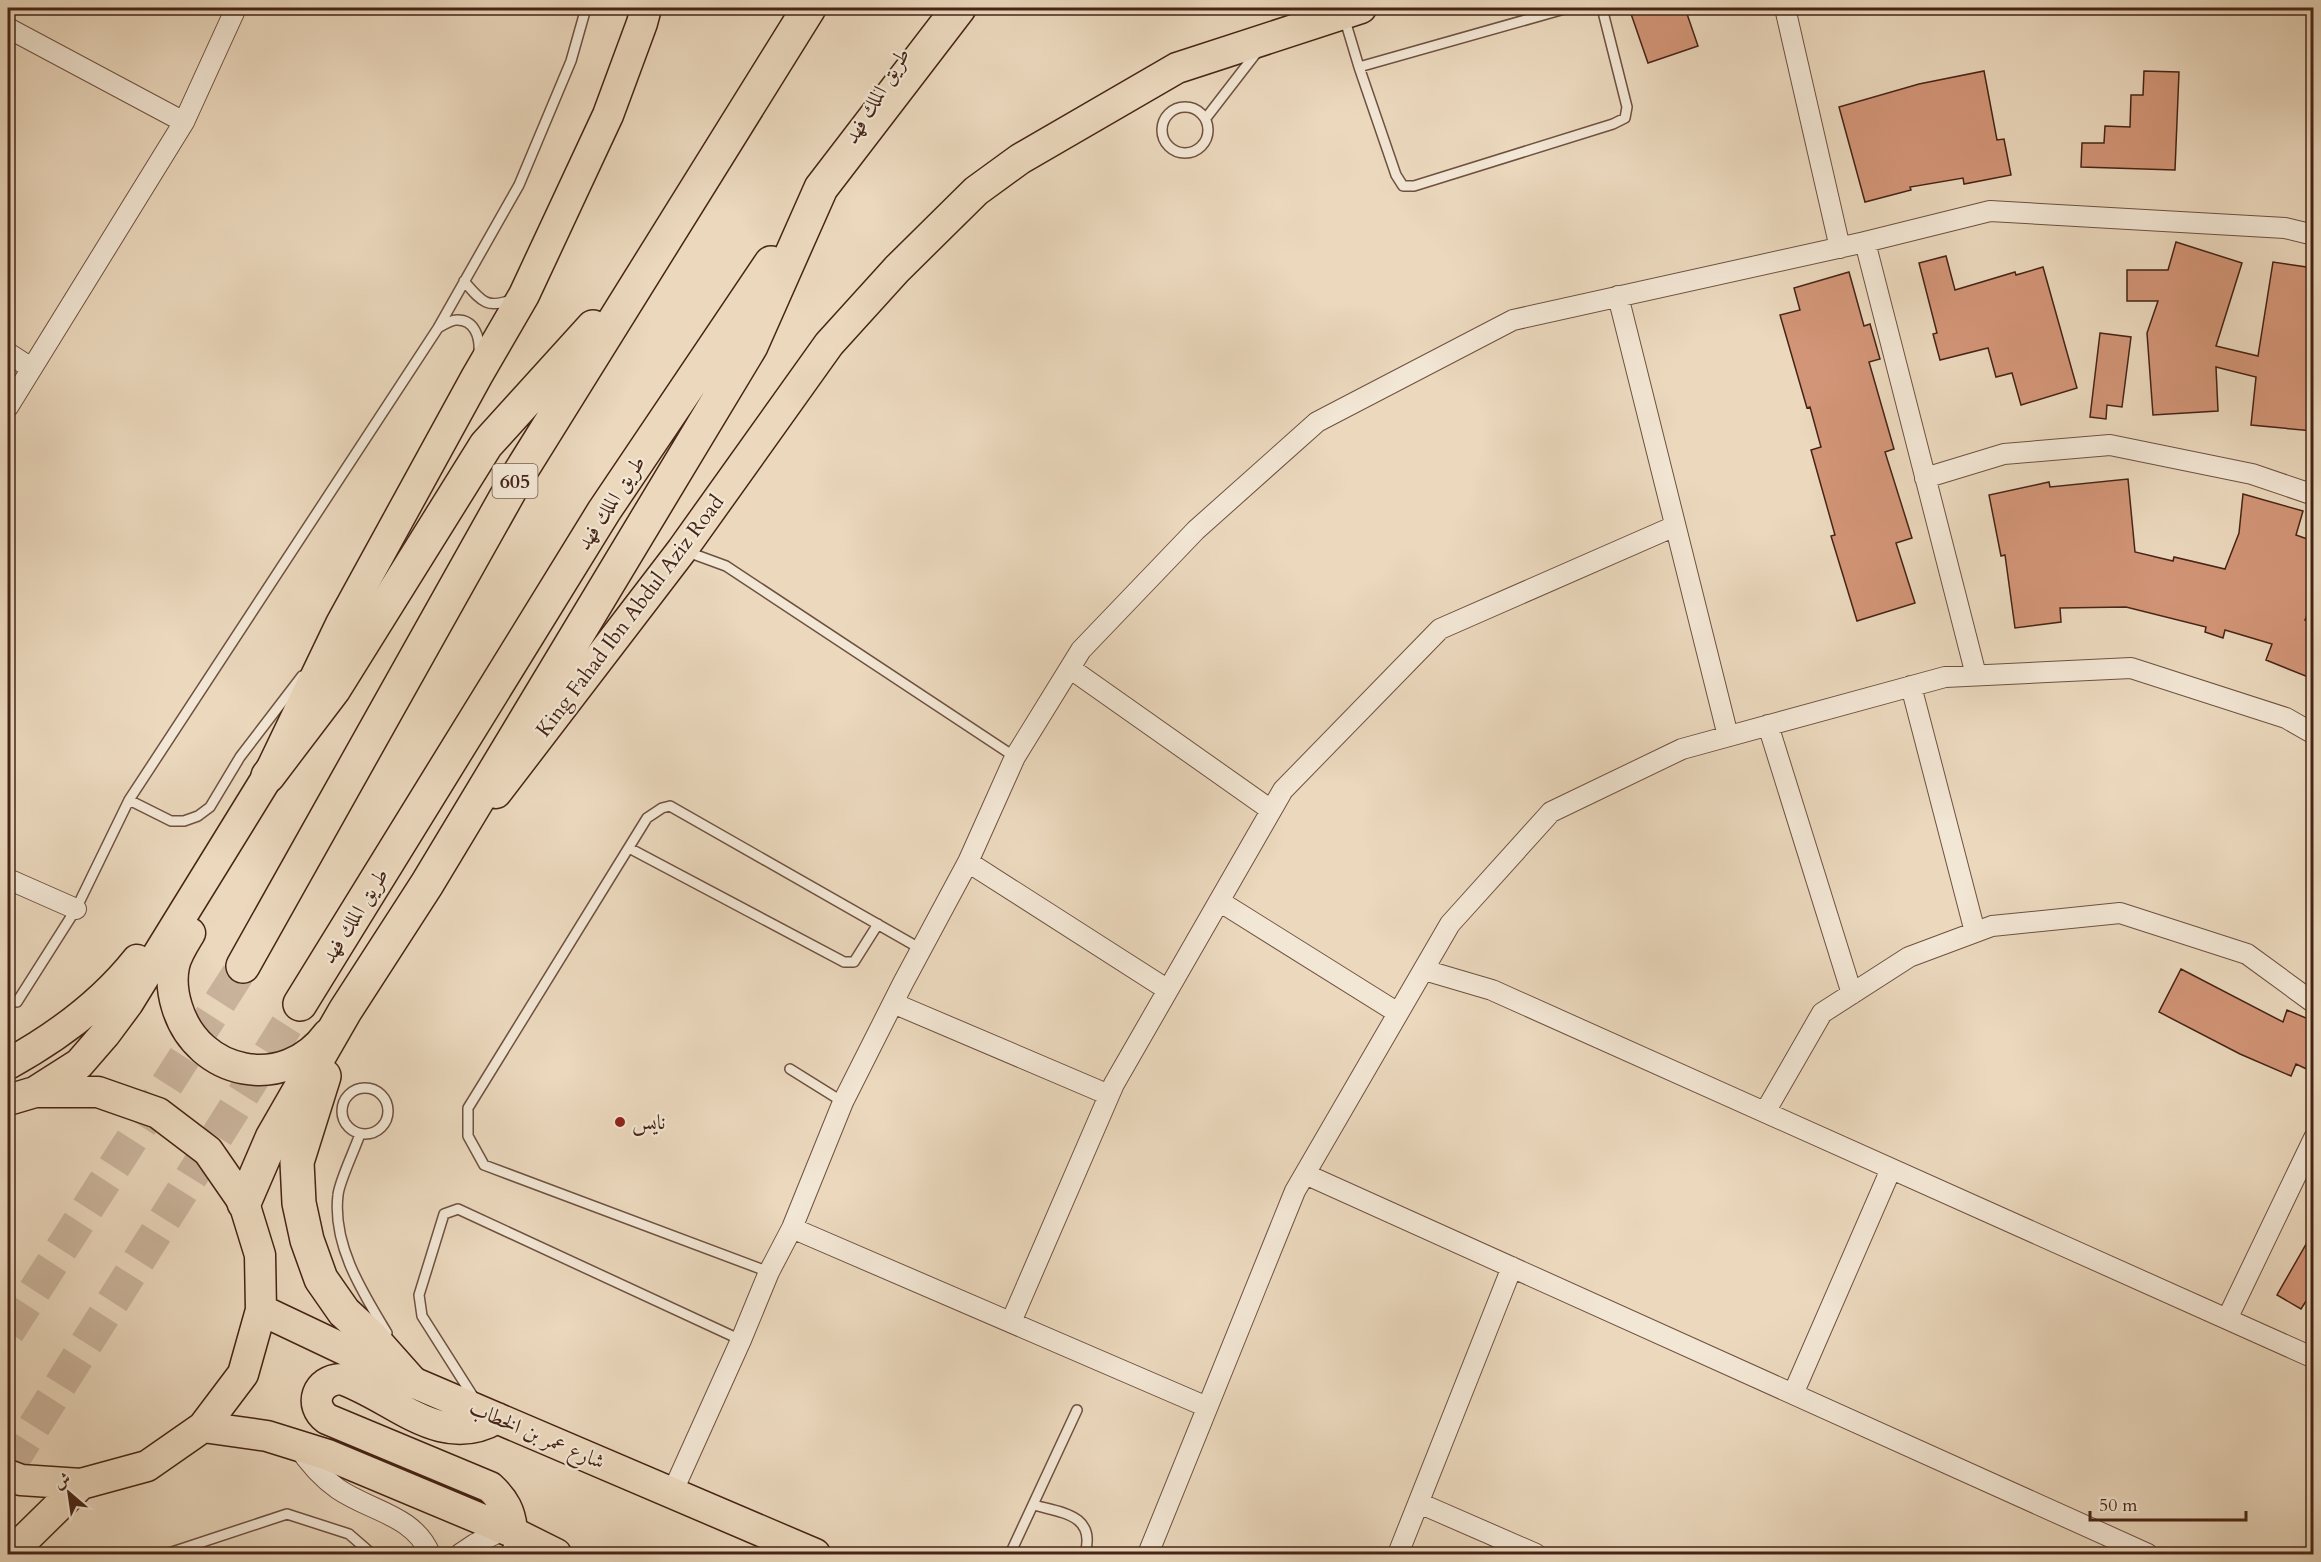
<svg xmlns="http://www.w3.org/2000/svg" width="2321" height="1562" viewBox="0 0 2321 1562" font-family="Cardo,Amiri,serif">
<style>
.building{fill:#d29577;stroke:#462416;stroke-width:1.5}
.lines{fill:none;stroke-linecap:round;stroke-linejoin:round}
.motorway-tunnel{stroke:#cab49c;stroke-width:33;stroke-dasharray:33 16;stroke-linecap:butt}
.service-casing{stroke:#6f5140;stroke-width:12}
.minor-casing{stroke:#6f5140;stroke-width:22}
.primary-casing{stroke:#462416;stroke-width:33}
.motorway-casing{stroke:#462416;stroke-width:36}
.service{stroke:#f2e6d4;stroke-width:9}
.minor{stroke:#f2e6d4;stroke-width:20}
.primary{stroke:#ebd8bd;stroke-width:30}
.motorway{stroke:#ebd8bd;stroke-width:33}
.poi-dot{fill:#8f2418;stroke:#f2e6d4;stroke-width:2}
.labels{text-anchor:middle;dominant-baseline:central;stroke-width:4.5;stroke-linejoin:round;paint-order:stroke}
.shield{fill:#f2e6d4;stroke:#7a5e4f;stroke-width:1.5}
.shield-label{font-size:20px;font-weight:bold;fill:#462416}
.street-label{font-size:21px;fill:#462416;stroke:#f2e6d4}
.poi-label{font-size:21px;fill:#462416;stroke:#f2e6d4;text-anchor:start}
</style>
<rect width="100%" height="100%" fill="#ebd8bd"/>
<filter id="stains"><feTurbulence type="fractalNoise" baseFrequency=".00333" numOctaves="4"/><feColorMatrix values="0 0 0 0 .2 0 0 0 0 .09 0 0 0 0 .02 0 0 0 .5 -.17"/></filter>
<radialGradient id="worn" r=".72"><stop offset=".6" stop-color="#630" stop-opacity="0"/><stop offset="1" stop-color="#630" stop-opacity=".3"/></radialGradient>
<!-- building -->
<path class="building" d="M1629,8h56l13,38 -50,17z
M1984,71l13,69 7,-1 7,36 -47,9 -1,-6 -53,9 1,3 -46,12 -26,-95 80,-23z
M2144,71l35,1 -4,98 -94,-3 1,-24h22l1,-17 25,1 1,-32h12z
M2176,242l66,21 -26,83 42,10 15,-94 40,6v163l-62,-6 5,-48 -40,-10 2,44 -65,4 -6,-82 11,-32h-31v-31h41z
M1946,256l9,34 60,-18 1,3 27,-8 34,121 -56,17 -9,-32 -16,4 -8,-29 -48,12 -7,-26 4,-1 -18,-70z
M1849,272l15,54 6,-2 10,35 -11,3 25,87 -9,3 27,86 -16,5 19,60 -58,18 -26,-85 4,-1 -24,-85 10,-3 -11,-40 -3,1 -27,-93 20,-5 -6,-22z
M2100,333l31,4 -9,70 -15,-2 -1,14 -16,-2z
M2128,479l7,73 38,9 1,-4 51,12 14,-36 4,-39 60,17 -7,24 17,6v59l-8,20 8,3v56l-47,-19 6,-16 -47,-14 -2,8 -18,-6 1,-5 -80,-20 -66,1 1,14 -46,6 -10,-73 -4,1 -12,-61 60,-13 1,5z
M2181,969l102,53 4,-12 26,11v51l-17,-8 -5,12 -51,-22 -81,-42z
M2313,1232v69l-5,-3 -7,11 -24,-14z"/>
<g class="lines">
<!-- motorway-tunnel -->
<path class="motorway-tunnel" d="M8,1332l235,-366
M8,1468l292,-464"/>
<!-- service casing -->
<g class="service-casing">
<path id="service" d="M1344,17l15,50 37,108 7,11h11l199,-62 12,-6 2,-11 -25,-99
M1359,67l209,-59
M1162 130a23 23 0 1 1 46 0a23 23 0 1 1-46 0Z
M1206,118l51,-66
M464,281c17,20 23,29 49,18
M438,328c5,-3 13,-8 18,-8 19,-1 24,18 23,32
M685,551l41,15 289,191
M129,800l42,21h13l14,-5 12,-9 30,-50 62,-81
M629,848l215,114h10l24,-38
M17,1002l59,-93 53,-109 309,-472 81,-143 52,-124 15,-53
M790,1069l53,33
M342 1111a23 23 0 1 1 46 0a23 23 0 1 1-46 0Z
M360,1134c-5,15 -21,48 -22,61 -6,50 25,98 49,138
M769,1272l-285,-107 -16,-29v-28l179,-290 15,-10 8,-2 251,143
M474,1398l-52,-82 -3,-21 25,-81 14,-5 283,131
M1034,1505c29,8 62,10 51,49
M166,1554l121,-40 62,20 23,20
M506,1554l5,-17
M1010,1554l67,-144"/>
</g>
<!-- minor casing -->
<g class="minor-casing">
<path id="minor" d="M1785,8l55,240
M8,28l176,94
M1865,242l111,433
M1618,296l110,440
M8,353l23,15
M8,407l176,-285 52,-114
M1925,478l79,-24 106,-9 142,29 62,21
M1071,669l200,141
M1911,686l64,246
M1768,725l84,269
M968,862l200,128
M8,879l68,30
M1219,901l179,112
M1424,970l68,20 822,368
M893,1003l216,92
M1765,1112l57,-99 87,-56 83,-31 128,-13 127,41 67,49
M1305,1174l843,380
M792,1228l415,179
M2227,1319l87,-181
M1011,1322l103,-238 169,-294 157,-161 235,-103
M1793,1394l98,-225
M297,1445c11,17 24,32 41,44 32,22 76,26 92,65
M672,1493l69,-153 28,-68 23,-44 51,-126 60,-119 65,-121 47,-105 66,-107 115,-120 121,-108 196,-102 352,-78 125,-31 295,17 29,7
M1419,1503l117,51
M460,1554l15,-10 30,-15
M1148,1554l147,-363 155,-267 101,-112 131,-63 263,-72 186,-9 155,50 28,16
M1398,1554l114,-287"/>
</g>
<!-- primary casing -->
<g class="primary-casing">
<path id="primary" d="M496,793l186,-243 147,-206 68,-75 79,-78 44,-32 157,-91 184,-60
M190,933c-6,10 -14,22 -16,33 -3,14 -1,28 3,41 21,69 108,86 151,27
M8,1064c49,-27 94,-60 129,-104
M35,1092l44,-28 26,-30 23,-31 140,-227 73,-152 136,-248 47,-81 84,-180 34,-92 4,-15
M8,1100l27,-8h63l60,21 50,38 36,52 16,52 1,55 -18,64 -40,53 -56,39 -66,18 -60,-4 -13,-5
M261,1310l156,74 398,170
M497,1418c-57,34 -104,-22 -156,-39 -24,1 -33,26 -14,40l163,68c14,13 21,25 22,45
M203,1427l64,9 61,19 184,77 44,22
M14,1554l13,-17 54,-53"/>
</g>
<!-- motorway casing -->
<g class="motorway-casing">
<path id="motorway" d="M268,776l66,-87 152,-244 107,-118
M243,966l276,-492 290,-466
M300,1004l304,-493 167,-248
M324,1076l-27,86 2,41 8,37 14,39 23,33 26,24 40,45
M244,1203l28,-65 73,-127 82,-127 324,-538 70,-158 138,-180"/>
</g>
<!-- service -->
<use href="#service" class="service"/>
<!-- minor -->
<use href="#minor" class="minor"/>
<!-- primary -->
<use href="#primary" class="primary"/>
<!-- motorway -->
<use href="#motorway" class="motorway"/>
</g>
<!-- markers -->
<circle class="poi-dot" cx="620" cy="1122" r="6"/>
<g class="labels">
<!-- shield labels -->
<rect class="shield" x="492.5" y="464" width="45" height="34" rx="4.5"/>
<g class="shield-label">
<text x="515" y="481">605</text>
</g>
<!-- street labels -->
<g class="street-label">
<text transform="translate(877 96) rotate(-59)">طريق الملك فهد</text>
<text transform="translate(611 503) rotate(-57)">طريق الملك فهد</text>
<text transform="translate(630 616) rotate(-53)">King Fahad Ibn Abdul Aziz Road</text>
<text transform="translate(355 916) rotate(-58)">طريق الملك فهد</text>
<text transform="translate(537 1435) rotate(23)">شارع عمر بن الخطاب</text>
</g>
<!-- poi labels -->
<g class="poi-label">
<text x="632" y="1122">نايس</text>
</g>
</g>
<!-- margin -->
<rect width="2321" height="1562" fill="none" stroke="#ebd8bd" stroke-width="30"/>
<rect x="9" y="9" width="2303" height="1544" fill="none" stroke="#462416" stroke-width="3"/>
<rect x="15" y="15" width="2291" height="1532" fill="none" stroke="#462416" stroke-width="1.5"/>
<!-- north arrow -->
<g transform="translate(69 1493) rotate(331)" stroke="#f2e6d4" stroke-width="4.5" paint-order="stroke">
<path d="M0-4.5L10 22L0 15L-10 22Z" fill="#462416"/>
<text y="-9" font-size="16" font-weight="bold" text-anchor="middle" fill="#462416">ش</text>
</g>
<!-- scale -->
<path d="M2090 1511v9h156v-9" fill="none" stroke="#462416" stroke-width="3"/>
<text x="2099" y="1511" font-size="18" fill="#462416" stroke="#f2e6d4" stroke-width="4.5" paint-order="stroke">50 m</text>
<rect width="100%" height="100%" filter="url(#stains)"/>
<rect width="100%" height="100%" fill="url(#worn)"/>
</svg>
